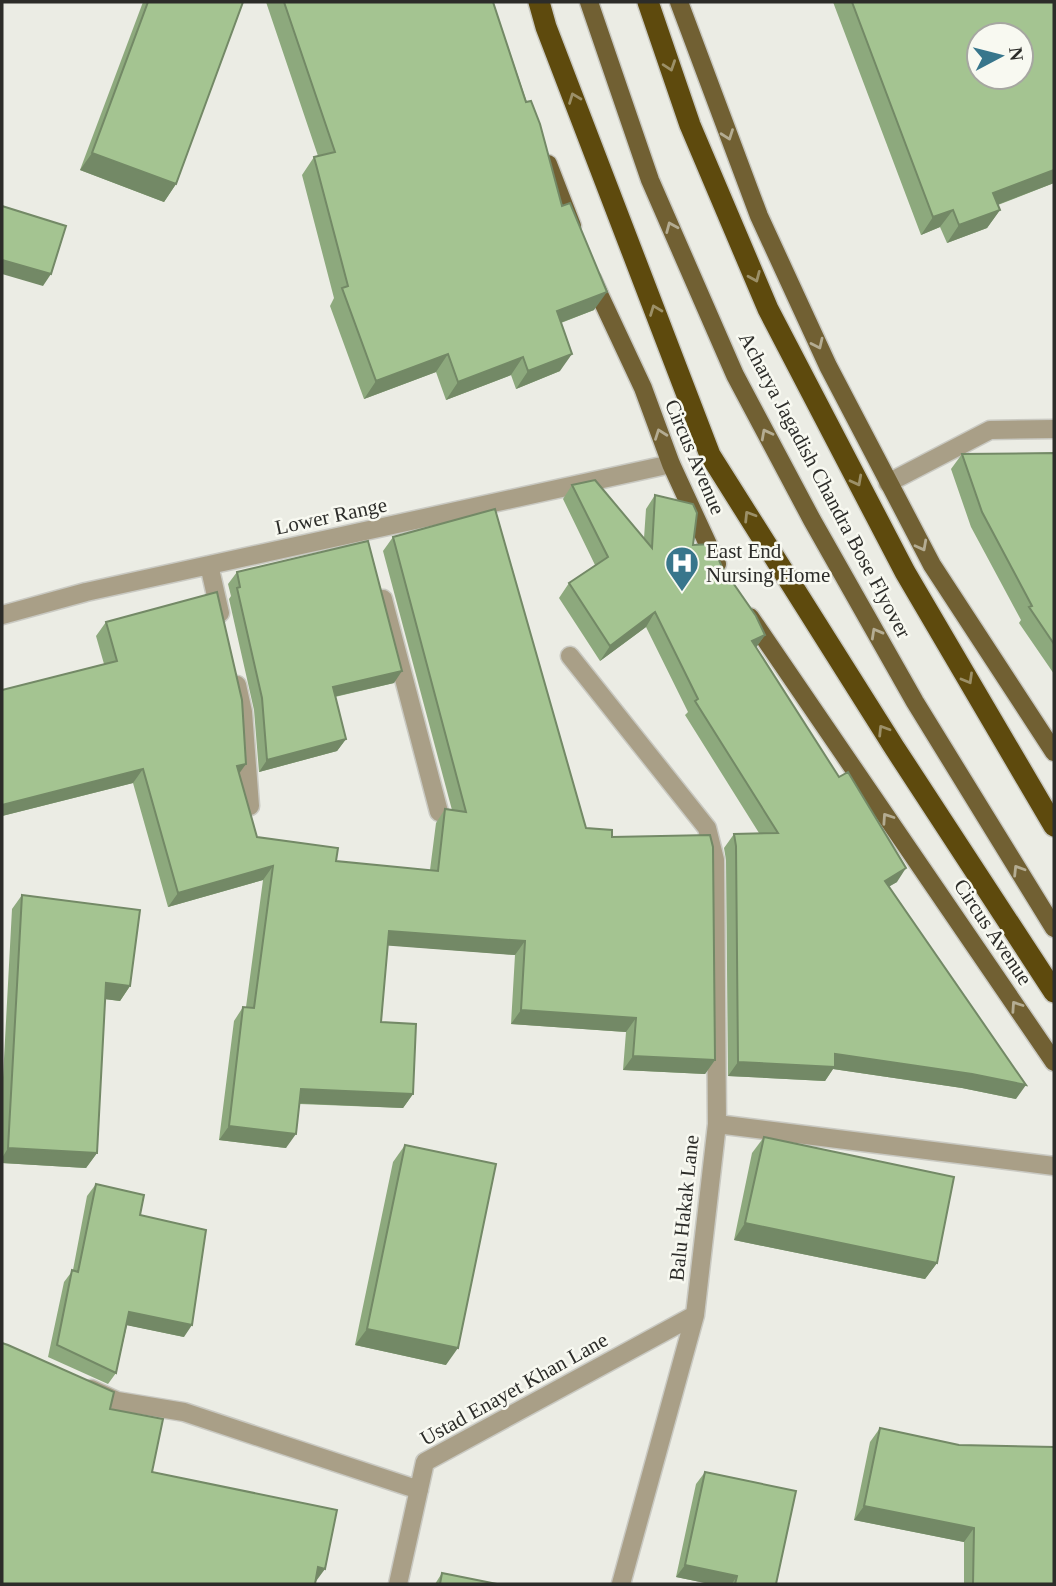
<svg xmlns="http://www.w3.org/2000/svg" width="1056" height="1586" viewBox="0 0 1056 1586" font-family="Georgia,serif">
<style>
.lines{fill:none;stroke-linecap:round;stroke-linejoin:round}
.lane-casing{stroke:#c9c9c2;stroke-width:21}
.street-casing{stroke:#c9c9c2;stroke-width:21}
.primary-casing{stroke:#c9c9c2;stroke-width:21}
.highway-casing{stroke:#c9c9c2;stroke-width:24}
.lane{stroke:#a99f87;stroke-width:18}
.street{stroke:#a99f87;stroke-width:18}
.primary{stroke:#716033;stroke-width:18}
.highway{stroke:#5e4a0d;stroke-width:21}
.wall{fill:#8da97d}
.shaded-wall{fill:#738966}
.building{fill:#a4c491;stroke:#738966;stroke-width:2;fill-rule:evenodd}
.oneway{stroke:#9c9068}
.oneway2{stroke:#b4ac92}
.labels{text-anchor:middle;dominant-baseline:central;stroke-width:5;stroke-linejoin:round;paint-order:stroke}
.street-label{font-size:21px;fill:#2c2c29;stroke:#f8f9f1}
.poi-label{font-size:21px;fill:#2c2c29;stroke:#f8f9f1;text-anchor:start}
</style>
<rect width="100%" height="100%" fill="#ebece4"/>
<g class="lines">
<!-- lane casing -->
<g class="lane-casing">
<path id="lane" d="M383,599l56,213"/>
</g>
<!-- street casing -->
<g class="street-casing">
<path id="street" d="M888,483l102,-53 64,-1
M209,565l11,48
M2,615l84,-23 585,-128
M570,656l137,172 8,32 2,264
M237,685l6,27 7,94
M91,1389l26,12 67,11 235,78
M398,1584l27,-122 270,-147
M621,1584l74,-269 22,-191 337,42"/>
</g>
<!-- primary casing -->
<g class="primary-casing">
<path id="primary" d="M589,2l61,178 85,195 77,145 103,182 139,226
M679,2l80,214 69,150 104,199 122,187
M548,164l24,62
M592,279l51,109 28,76 46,100
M750,617l304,445"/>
</g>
<!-- highway casing -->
<g class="highway-casing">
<path id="highway" d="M539,2l7,25 164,428 184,292 160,245
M648,2l42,123 78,184 137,263 149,254"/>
</g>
<!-- lane -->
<use href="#lane" class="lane"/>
<!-- street -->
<use href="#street" class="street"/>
<!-- primary -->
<use href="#primary" class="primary"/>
<!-- highway -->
<use href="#highway" class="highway"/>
</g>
<!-- wall -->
<path class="wall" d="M143,2h100l-67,182 -12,18 -84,-32z
M266,2h227l69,204 32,104 -33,13 -1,48 -44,18 -5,-14 -65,25 -10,-28 -72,27 -34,-93 4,-8 -32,-123 12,-18 4,-1z
M833,2h221v181l-56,22 2,5 -13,18 -40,15 -7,-16 -19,8z
M1054,453v221l-35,-51 2,-3 -50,-93 -20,-58 11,-15z
M572,485l72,53 2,-29 9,-14 38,50 29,22 43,68 -9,12 141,235 -8,4 127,213 -54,-11 -129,-19 -8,12 -97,-5 -2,-216 -2,-12 10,-14 25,-1 -74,-118 3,-3 -42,-85 -46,34 -41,-63 10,-15 26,-18 -32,-66z
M393,537l193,291 26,9 103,223 -10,14 -82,-4 3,-38 -115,-8 4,-69 -127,-10 -7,77 32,72 -10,14 -104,-4 -13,44 -67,-8 15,-119 9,-14h3l17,-127 -95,27 -35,-124 -131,33v-126l102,-26 -8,-28 10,-14 133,152 18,63 79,24 94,9 6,-47 9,-14 7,1 -69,-259z
M237,572l157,111 -59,14 11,42 -9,12 -78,21 -5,-62 -25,-111 2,-3 -3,-12z
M22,895l108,91 -10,15 -15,-2 -8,154 -11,15 -84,-5v-67l10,-187z
M764,1137l173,126 -12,16 -191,-39 18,-87z
M405,1145l41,220 -91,-20 38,-183z
M96,1184l44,31 44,122 -57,-12 -11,48 -8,11 -60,-27 16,-75 9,-12 14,-74z
M880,1428l79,17 95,139h-90v-42l-110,-22 16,-78z
M705,1472l71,112h-66l-34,-7 20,-93z
M442,1573l55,11h-62z"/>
<!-- shaded-wall -->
<path class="shaded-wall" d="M92,153l84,31 -12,18 -84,-32z
M1054,170v13l-73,28 12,-18z
M953,210l-13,17 -19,8 12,-18z
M1000,210l-13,18 -40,15 12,-18z
M2,260l49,14 -8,12 -41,-12z
M607,292l-13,18 -50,19 13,-18z
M448,354l-12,18 -72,27 12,-18z
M572,354l-12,17 -44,18 12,-18z
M523,357l-12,18 -65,25 12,-18z
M655,612l-9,15 -46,34 10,-15z
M765,635l-10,14 -3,-8z
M402,671l-8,12 -70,16 9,-12z
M346,739l-9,12 -78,21 8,-12z
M246,764l-10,14 1,-12z
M143,769l-10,14 -131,33v-11z
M273,866l-10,14 -95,27 10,-14z
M906,868l-9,14 -22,13 10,-14z
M389,931l136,10 -10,14 -135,-10z
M106,983l24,3 -10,15 -24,-3z
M521,1010l115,8 -10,14 -115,-8z
M835,1054l137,20 54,11 -10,14 -54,-11 -129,-19 -8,12 -97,-5 10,-14z
M633,1056l82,4 -10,14 -82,-4z
M301,1089l112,5 -10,14 -112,-5z
M229,1126l67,8 -10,14 -67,-8z
M8,1148l89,5 -11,15 -84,-5v-5z
M745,1223l192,40 -12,16 -191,-39z
M129,1312l63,13 -8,12 -63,-13z
M367,1329l91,19 -12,17 -91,-20z
M864,1506l110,22 -10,14 -110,-22z
M685,1565l52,11 -5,8h-22l-34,-7z
M318,1567l7,2 -11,15z"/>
<!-- building -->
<path class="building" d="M148,2h95l-67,182 -84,-31z
M284,2h209l33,100 5,-1 9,23 22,82 8,-3 37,89 -50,19 15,43 -44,17 -5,-14 -65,25 -10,-28 -72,27 -34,-93 6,-2 -34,-129 21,-5z
M852,2h202v168l-61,23 7,17 -41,15 -6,-15 -20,7zM979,35h42v42h-42z
M2,206l64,20 -15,48 -49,-14z
M1054,453v191l-25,-37 3,-1 -50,-94 -20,-58z
M595,480l57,68 3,-53 38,9 4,9 -4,32 19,-1 10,23 34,49 9,19 -13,6 87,136 9,-5 58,96 -21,13 141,204 -54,-11 -137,-20v13l-97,-5 -2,-216 -2,-12 44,-1 -83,-132 3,-2 -43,-87 -45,34 -41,-63 39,-26 -36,-72z
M495,509l91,319 26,2v7l98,-2 3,12 2,213 -82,-4 3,-38 -115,-8 4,-69 -136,-10 -8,91 35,2 -3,70 -112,-5 -5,45 -67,-8 14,-119 11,1 19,-142 -95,27 -35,-124 -141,36v-115l115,-29 -11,-39 111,-30 25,108 4,64 -9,2 20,71 81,11 -2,13 102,10 7,-62 21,3 -73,-275z
M368,541l34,130 -69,16 13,52 -79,21 -5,-62 -25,-110 3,-1 -3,-15z
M22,895l118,15 -10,76 -24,-3 -9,170 -89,-5z
M764,1137l190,40 -17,86 -192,-40z
M405,1145l91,19 -38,184 -91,-19z
M96,1184l48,11 -4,20 66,15 -14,95 -63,-13 -13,61 -59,-28 15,-75 6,2z
M2,1343l6,2 106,47 -4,17 53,10 -11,53 185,38 -12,59 -7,-2 -3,17h-313z
M880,1428l79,17 95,2v137h-81l1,-56 -110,-22z
M705,1472l91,19 -20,93h-41l2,-8 -52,-11z
M442,1573l55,11h-57z"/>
<!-- one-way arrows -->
<defs><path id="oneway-chevron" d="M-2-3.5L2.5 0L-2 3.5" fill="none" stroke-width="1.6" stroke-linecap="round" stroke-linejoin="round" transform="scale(1.75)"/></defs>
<g class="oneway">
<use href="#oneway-chevron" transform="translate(670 66) rotate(71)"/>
<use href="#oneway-chevron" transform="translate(574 98) rotate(-111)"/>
<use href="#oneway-chevron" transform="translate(755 277) rotate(67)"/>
<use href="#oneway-chevron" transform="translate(655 310) rotate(-111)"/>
<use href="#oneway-chevron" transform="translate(857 481) rotate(62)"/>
<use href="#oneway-chevron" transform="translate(749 516) rotate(-122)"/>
<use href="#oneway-chevron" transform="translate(968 679) rotate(60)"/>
<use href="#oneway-chevron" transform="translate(883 730) rotate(-122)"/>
</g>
<g class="oneway2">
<use href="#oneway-chevron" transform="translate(728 135) rotate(70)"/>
<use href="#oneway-chevron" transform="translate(671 227) rotate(-113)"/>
<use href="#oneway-chevron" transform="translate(818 344) rotate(65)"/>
<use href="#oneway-chevron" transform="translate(660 434) rotate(-110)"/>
<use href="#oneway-chevron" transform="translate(766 434) rotate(-118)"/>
<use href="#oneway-chevron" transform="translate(922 546) rotate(62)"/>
<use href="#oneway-chevron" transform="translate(876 633) rotate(-119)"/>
<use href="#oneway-chevron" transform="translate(887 818) rotate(-124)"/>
<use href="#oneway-chevron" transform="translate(1018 870) rotate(-122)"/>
<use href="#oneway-chevron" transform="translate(1016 1006) rotate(-124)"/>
</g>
<!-- icons -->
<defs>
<g id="hospital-pin" transform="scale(1.75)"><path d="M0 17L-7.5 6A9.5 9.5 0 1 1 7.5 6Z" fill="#38768c" stroke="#f8f9f1"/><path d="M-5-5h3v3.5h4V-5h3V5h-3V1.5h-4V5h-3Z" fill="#fff"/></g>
</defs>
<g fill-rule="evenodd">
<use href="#hospital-pin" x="682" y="563"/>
</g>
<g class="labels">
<!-- street labels -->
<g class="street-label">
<text transform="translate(695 457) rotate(67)">Circus Avenue</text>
<text transform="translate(825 485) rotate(62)">Acharya Jagadish Chandra Bose Flyover</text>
<text transform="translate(331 516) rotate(-12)">Lower Range</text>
<text transform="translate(993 932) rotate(56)">Circus Avenue</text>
<text transform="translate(684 1208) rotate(-84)">Balu Hakak Lane</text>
<text transform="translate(514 1389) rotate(-29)">Ustad Enayet Khan Lane</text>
</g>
<!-- poi labels -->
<g class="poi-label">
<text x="706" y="551">East End<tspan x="706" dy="24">Nursing Home</tspan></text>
</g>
</g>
<!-- border -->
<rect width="1056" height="1586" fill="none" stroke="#2c2c29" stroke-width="7"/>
<!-- north arrow -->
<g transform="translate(1000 56) rotate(83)"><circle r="33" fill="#f8f9f1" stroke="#a6a7a1" stroke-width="2"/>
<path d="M0-5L12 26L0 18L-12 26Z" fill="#38768c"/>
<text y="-10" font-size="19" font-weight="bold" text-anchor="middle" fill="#2c2c29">N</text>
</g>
</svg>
